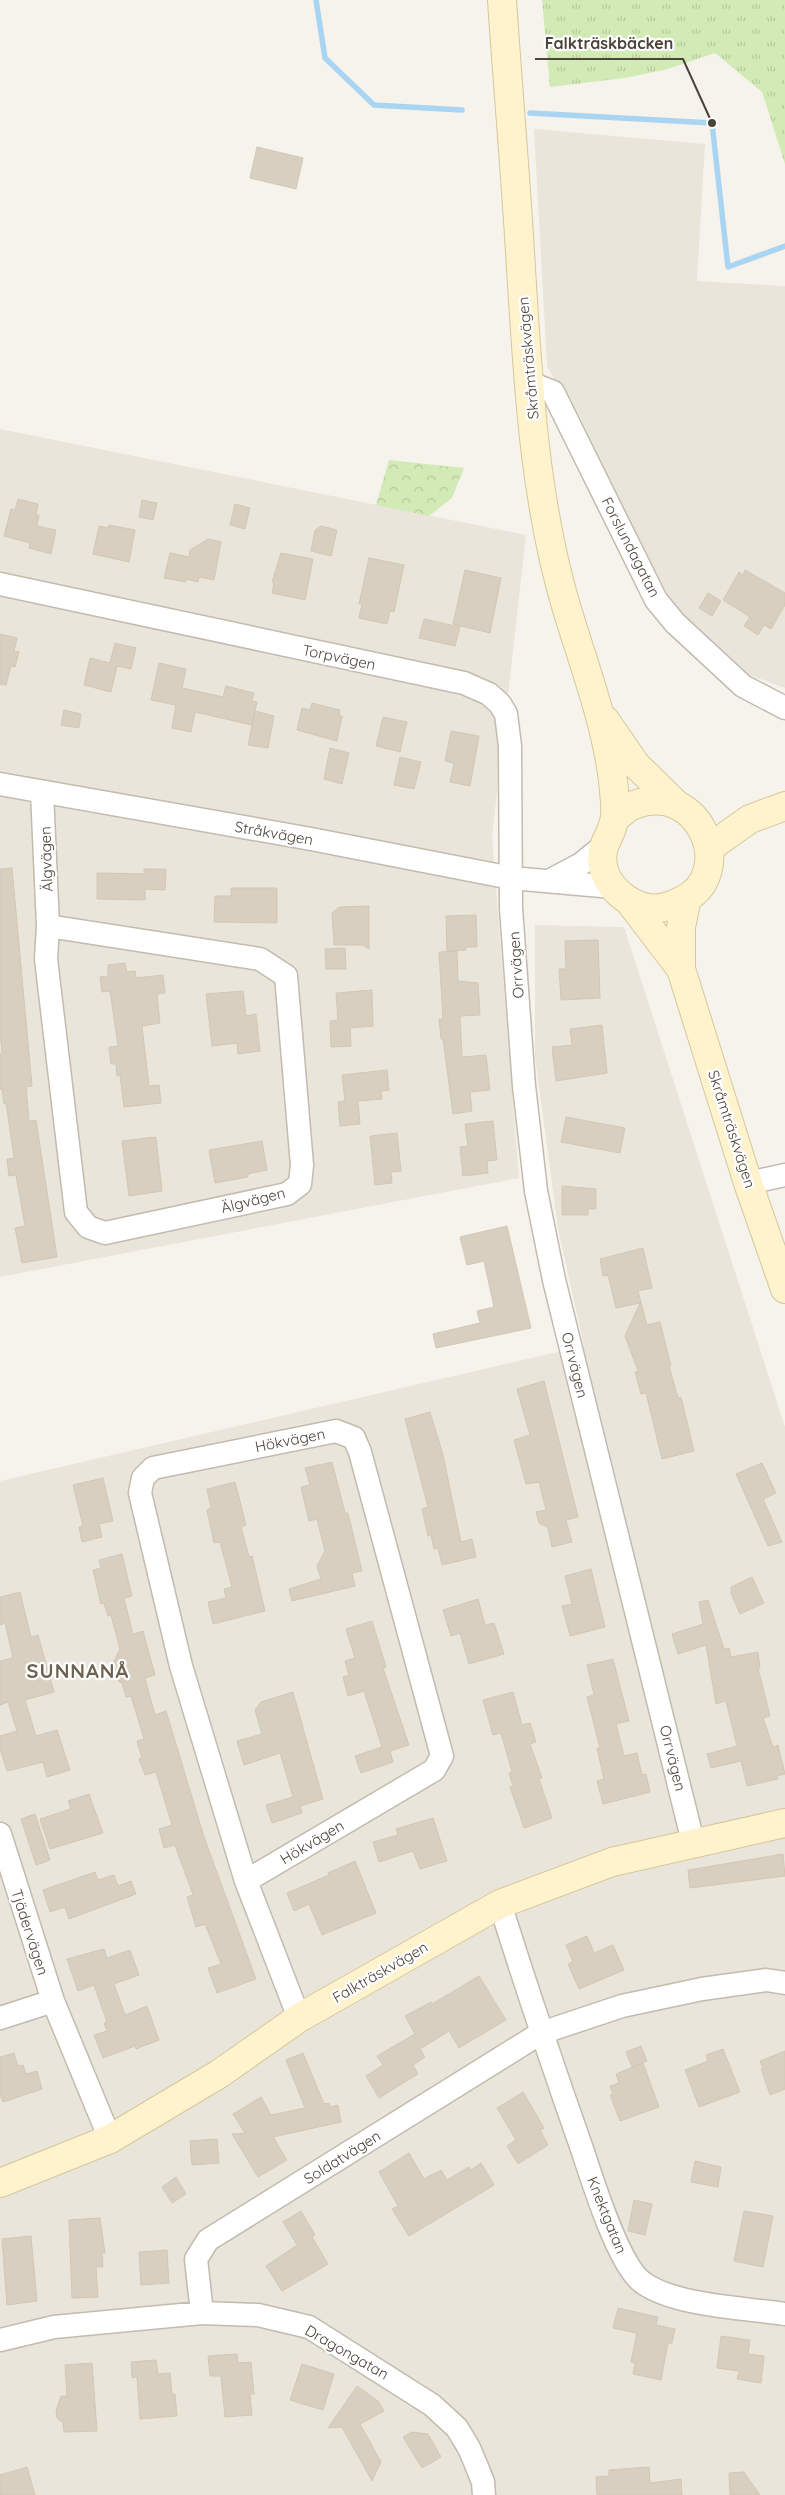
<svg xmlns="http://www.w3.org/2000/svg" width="785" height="2495" viewBox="0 0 785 2495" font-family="Quicksand,sans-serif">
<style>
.residential{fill:#eae5da}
.grass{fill:url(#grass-tufts)}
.forest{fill:url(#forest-crowns)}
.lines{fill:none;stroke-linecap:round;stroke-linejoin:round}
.stream{stroke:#a9d4f2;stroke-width:5.5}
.building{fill:#d8cfc1;stroke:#d3c7b4}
.street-casing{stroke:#c2bbae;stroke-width:25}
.secondary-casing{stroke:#d6c79b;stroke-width:30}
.street{stroke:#fff;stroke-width:22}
.secondary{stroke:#fff3cd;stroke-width:28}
.labels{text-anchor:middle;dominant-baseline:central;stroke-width:4.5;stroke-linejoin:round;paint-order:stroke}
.street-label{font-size:15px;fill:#4b4439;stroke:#fff}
.district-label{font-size:20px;font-weight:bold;letter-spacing:1px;fill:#6e6250;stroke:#fff}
.leader{fill:none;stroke:#4b4439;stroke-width:2}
.callout-dot{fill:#4b4439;stroke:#fff;stroke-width:2}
.callout-label{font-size:16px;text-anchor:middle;font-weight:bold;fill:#4b4439;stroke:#fff;stroke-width:4.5;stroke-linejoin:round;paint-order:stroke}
</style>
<defs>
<pattern id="grass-tufts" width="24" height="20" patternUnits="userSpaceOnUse" patternTransform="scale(1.25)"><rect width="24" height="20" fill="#d2eab5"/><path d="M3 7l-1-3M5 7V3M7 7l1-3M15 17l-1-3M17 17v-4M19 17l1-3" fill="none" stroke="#b6ca9c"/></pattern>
<pattern id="forest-crowns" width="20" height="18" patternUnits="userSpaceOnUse" patternTransform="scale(1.25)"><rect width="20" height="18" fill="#d2eab5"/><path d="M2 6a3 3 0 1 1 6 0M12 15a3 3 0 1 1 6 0" fill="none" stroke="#b6ca9c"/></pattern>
</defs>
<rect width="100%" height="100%" fill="#f6f3ec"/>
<!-- residential -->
<path class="residential" d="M534,129l171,15 -8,137 88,5v402l-35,-13 -81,-74 -122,-235z
M0,429l526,106 -34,302 27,341 -519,99z
M535,925l89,2 161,500v1068h-785v-1014l584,-135 -26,-117 -23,-172z"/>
<!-- grass -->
<path class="grass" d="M542,0h243v164l-23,-72 -47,-39 -47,16 -43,9 -75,9z"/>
<!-- forest -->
<path class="forest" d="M389,460l75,8 -12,30 -23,18 -53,-11z"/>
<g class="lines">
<!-- stream -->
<path class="stream" d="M316,0l9,58 49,47 88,5
M530,113l182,10 16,144 57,-21"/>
</g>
<!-- building -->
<path class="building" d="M257,147l46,11 -7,31 -46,-11z
M18,499l20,5 -2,11h3l-2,11 19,4 -5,24 -22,-6 1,-5 -26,-7 7,-27 4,1z
M142,500l15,3 -4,17 -14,-3z
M235,504l15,4 -5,21 -15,-4z
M109,525l26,5 -6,32 -36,-8 6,-28 9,2z
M321,526l16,4 -6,26 -20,-5 4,-21z
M208,539l13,3 -7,38 -15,-3 -1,5 -12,-3v3l-22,-4 6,-25 19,4 1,-7z
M281,553l32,6 -8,41 -33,-7 2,-10 -2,-1z
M369,558l35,7 -10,47 -4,-1 -3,13 -28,-6 3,-14h-3z
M465,570l36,8 -11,55 -37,-9z
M745,570l40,23v12l-14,24 -7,-4 -6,10 -14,-9 6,-9 -27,-17 16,-28 4,3z
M708,593l13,8 -9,15 -13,-8z
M424,619l36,8 -5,19 -36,-8z
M0,634l17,4 -3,13 5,1 -4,15 -4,-1 -5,19 -6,-1z
M115,643l21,5 -5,21 -14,-3 -6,26 -27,-7 6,-27 20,5z
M159,663l27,6 -4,19 41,9 3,-11 28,7 -2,8 5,1 -5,23 -57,-13 -4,20 -19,-4 4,-23 -25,-5z
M312,703l28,7 -1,6h3l-5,25 -40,-11 5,-22 8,2z
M64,710l17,4 -2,14 -18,-3z
M255,711l19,5 -6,32 -20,-3z
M383,717l24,5 -7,30 -24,-6z
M451,731l28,5 -9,50 -20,-4 4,-19 -9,-2z
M330,748l19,5 -7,31 -18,-5z
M400,757l21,5 -7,27 -20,-4z
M12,868l20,218 -6,1 3,34 7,-1 21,137 -35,6 -7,-35 10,-2 -9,-51 -7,1 -2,-17 7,-1 -8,-55 -2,1 -2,-15h-2v-35l2,-1 -2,-22v-162z
M144,869h22l-1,21 -20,-1v11l-48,-1v-26l47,1z
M231,888h46v35l-63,-1 1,-26h16z
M369,906v43l-6,-4h-29l-2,-32 7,-6z
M476,915l1,32h-11v3l-19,1 -1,-35z
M598,940l2,58 -39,2 -2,-31h7l-1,-28z
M345,948l1,21h-20l-1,-20z
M457,951l1,30 20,2 2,32 -20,1 2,41 24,-2 4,35 -20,2 2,19 -19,3 -10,-75h-2l-2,-20h4l-4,-67z
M125,963l2,9 8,-1 1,7 27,-3 2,18 -8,1 3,29 -18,3 7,60 10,-1 2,18 -37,4 -4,-32 -3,1 -1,-12h-5l-2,-17 9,-1 -8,-55 -8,1 -2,-15 8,-1v-11z
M372,990l1,36 -23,2 1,18 -20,1 -1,-26 8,-1 -2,-27z
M243,991l3,25 10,-2 4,37 -22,3 -1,-11 -25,3 -6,-52z
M602,1025l5,48 -51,8 -4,-34 20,-2 -2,-16z
M387,1070l2,20 -8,1 1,8 -24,2 2,23 -20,2 -2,-24 7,-1 -3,-26z
M566,1117l59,11 -5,25 -59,-11z
M493,1121l4,39 -10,1 1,12 -25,3 -3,-29 8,-1 -3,-22z
M397,1133l4,38 -10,1 1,11 -17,2 -5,-49z
M156,1137l6,54 -33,5 -7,-55z
M262,1141l5,29 -19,4v3l-33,6 -6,-33z
M562,1186l34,3v20h-8v6h-26z
M507,1226l24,102 -95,20 -3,-14 47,-11 -3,-12 17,-4 -10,-46 -17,4 -7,-28z
M643,1248l9,40 -14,3 9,34 13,-3 11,44h-2l9,32 3,-1 13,54 -32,8 -16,-66 -5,1 -6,-22 3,-1 -13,-35 15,-33 -24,5 -8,-33 -5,1 -3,-17z
M544,1381l34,136 -12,3 6,22 -20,5 -4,-19 -9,-5 -3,-11 10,-2 -7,-28 -13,2 -12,-44 16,-5 -13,-46z
M430,1412l13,43 18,87 11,-3 4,18 -34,8 -4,-17 -4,1 -3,-14 -3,1 -6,-27 6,-2 -23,-88z
M332,1462l13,51h3l14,58 -10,2 3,13 -63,15 -3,-12 32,-10 -4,-13 8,-15 -8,-32 -8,2 -8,-34 9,-2 -5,-17z
M762,1463l14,30 -13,6 19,43 -14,4 -32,-72z
M103,1478l10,43 -14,3 3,13 -20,5 -3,-15 4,-1 -10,-41z
M235,1482l11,43 -5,2 8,30 3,-1 13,55 -52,13 -5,-22 18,-4 -2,-9 8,-2 -12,-45 -6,1 -7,-33 4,-2 -4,-19z
M122,1554l10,42 -8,2 9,36 10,-3 12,44 -10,3 10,37 11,-4 38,126 52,142 -39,14 -9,-25 13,-4 -16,-40 -9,3 -9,-30 6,-2 -18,-50 -11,3 -5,-19 13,-4 -16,-53 -11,3 -6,-16 3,-1 -5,-17 7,-2 -13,-43 -5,1 -4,-14 -4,-2 -5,-18 7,-14 -9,-34 -3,1 -4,-13 -3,1 -8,-34 8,-2 -2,-8z
M591,1569l14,58 -35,9 -8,-30 10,-2 -7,-28z
M752,1577l12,26 -24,11 -9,-21v-6z
M20,1592l11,45 7,-2 16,57 -29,8 11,36 21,-6 13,40 -23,7 -4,-15 -36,9 -7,-22v-13l17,-5 -9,-29 -8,3v-44l13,-3 -8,-35 -5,2v-28z
M478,1599l7,26 9,-2 10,31 -35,10 -9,-31 -9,3 -8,-26z
M708,1600l16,49 5,-1 2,9 27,-5 2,16h-2l12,48 -7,2 10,29 5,-2 7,29 -8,2 1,3 -31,7 -6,-25 -30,7 -4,-14 30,-8 -11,-45 -10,3 -10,-59 -28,9 -6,-20 31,-10 -4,-22z
M372,1621l14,46 -3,1 26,77 -19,6 3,11 -32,11 -6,-17 27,-9 -18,-56 -16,5 -5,-19 6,-2 -4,-14 10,-3 -9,-29z
M613,1659l16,62 -13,3 8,32 13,-3 5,22 4,-1 4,18 -47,12 -6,-23 7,-2 -7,-31h3l-13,-51 7,-2 -7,-30z
M293,1692l30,107 -23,7 2,7 -30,10 -6,-18 27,-8 -13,-44 -36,12 -7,-24 25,-7 -7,-24 6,-8z
M513,1692l9,33 8,-2 6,19 -6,2 12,34 -3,1 13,39 -28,10 -14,-41 3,-1 -4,-13 3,-1 -11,-39 -8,2 -10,-35z
M89,1794l14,39 -53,16 -10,-30 31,-10 -3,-8z
M35,1814l15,46 -14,5 -15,-46z
M433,1818l14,43 -27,8 -7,-18 -34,11 -6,-20 25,-7 -2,-6z
M783,1854l2,22 -95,12 -2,-18z
M355,1861l21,52 -54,22 -13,-31 -15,7 -7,-18 42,-18 -1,-2z
M95,1872l3,8 16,-5 4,11 13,-5 5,13 -67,25 -4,-12 -15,5 -7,-22z
M587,1936l7,17 19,-8 11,25 -45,19 -11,-25 5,-2 -7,-17z
M104,1949l3,9 23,-8 9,25 -25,9 11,31 22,-9 12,34 -23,9 -1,-3 -32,12 -9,-23 13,-4 -3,-8 3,-1 -13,-37 -16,6 -11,-32z
M479,1976l27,44 -47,28 -10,-17 -29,18 5,8 -12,8 5,9 -39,24 -13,-22 17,-11 -6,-9 38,-22 -10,-18 26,-14 1,2z
M641,2046l6,15 -15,6 -6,-15z
M723,2049l17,43 -41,15 -14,-37 23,-9 -2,-6z
M785,2051v38l-15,6 -9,-26 2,-1 -3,-7z
M14,2053l4,13 5,-1 3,9 11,-3 5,18 -39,13 -3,-8v-37z
M303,2053l21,51 5,-1 1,4 8,-2 3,17 -68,15 14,23 -29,17 -26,-43 13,-1 -12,-19 28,-17 10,18 34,-7 -19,-48z
M643,2063l16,44 -39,14 -10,-26 3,-1 -3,-8 9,-3 -3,-9z
M523,2092l21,36 -4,2 8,15 -30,19 -11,-18 9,-6 -19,-32z
M217,2139l2,24 -27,2 -2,-24z
M409,2153l15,26 17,-9 6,10 22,-13 2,3 10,-7 13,22 -85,51 -17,-27 6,-3 -19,-34z
M695,2161l26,6 -3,20 -27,-5z
M176,2177l10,17 -14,9 -10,-16z
M634,2200l18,4 -7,31 -17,-4z
M301,2211l14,24 -3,2 16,27 -46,27 -16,-25 31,-21 -14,-23z
M744,2211l29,5 -10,51 -29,-6z
M100,2218l5,35h-3l1,14h-7l2,30 -26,1 -3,-78z
M31,2236l6,65 -30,4 -5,-66z
M167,2250l2,33 -28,2 -2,-33z
M618,2308l40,9 -2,8 19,4 -3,14h-4l-7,37 -28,-6 2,-11 -4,-1 6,-29 -24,-5z
M721,2336l29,4 -2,14 16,2 -3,27 -24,-4 2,-8 -22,-3z
M237,2354l1,9 13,-1 3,32h-4l2,21 -27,2 -4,-41h-11l-2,-20z
M156,2360l2,14 12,-1 2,21h3l2,22 -37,3 -3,-42 -5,1 -1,-16z
M92,2363l5,68 -33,1 -1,-9 -6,-5 -1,-7 5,-15h6l-2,-31z
M302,2364l32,10 -11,36 -33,-10z
M357,2386l21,15 6,10 -24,13 21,38 -9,19 -30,-54 -14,1z
M412,2432l16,2 13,23 -19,11 -19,-31z
M27,2467l8,28h-35v-20z
M649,2467l1,16 31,-4 1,16h-85l-1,-18 13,-1v-6z
M744,2472l16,23h-30l-1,-22z"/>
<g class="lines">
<!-- street casing -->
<g class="street-casing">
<path id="street" d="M530,383l23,9 103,208 19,23 68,63 42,22
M0,584l464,99 25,11 11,10 6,10 4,32 1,162 13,178 12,105 18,89 139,562
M0,784l311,55 200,39 102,9
M42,792l6,134 -2,33 30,253 12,15 17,6 182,-39 13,-10 2,-19 -16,-189 -26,-17 -212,-33
M549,881l32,-17 21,-17
M748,1183l37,-8
M0,1834l53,167 57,138
M246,1881l188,-111 8,-14 -82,-304 -6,-14 -18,-7 -183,37 -10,10 -3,15 41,173 65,215 53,137
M500,1904c26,82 53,163 82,245 10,30 36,115 60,133 32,24 103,26 143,32
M0,2018l53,-17
M202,2313l-6,-54 12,-19 333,-207 81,-27 80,-17 64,-9 19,3
M0,2340l54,-13 148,-14 56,2 51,12 123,78 25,23 12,20 8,19 6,15 1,13"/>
</g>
<!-- secondary casing -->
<g class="secondary-casing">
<path id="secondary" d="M502,0c6,90 14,179 19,269 7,112 13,229 45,337 17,57 40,116 47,175 1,11 3,24 2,35 -2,20 -16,27 -12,50 4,21 24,38 45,42 11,2 23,-2 33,-7 58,-26 19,-122 -47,-96 -7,2 -13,9 -19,13
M605,720l31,45 39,38
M709,848l41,-29 35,-13
M687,898l-6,29v42l67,214 37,106
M629,901l52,68
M0,2183l110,-44 109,-65 80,-56 201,-114 112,-42 173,-39"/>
</g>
<!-- street -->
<use href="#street" class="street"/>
<!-- secondary -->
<use href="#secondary" class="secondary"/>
</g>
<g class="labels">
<!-- street labels -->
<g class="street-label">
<text transform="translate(528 358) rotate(-95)">Skråmträskvägen</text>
<text transform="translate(631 547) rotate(63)">Forslundagatan</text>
<text transform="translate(339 657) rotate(12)">Torpvägen</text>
<text transform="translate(274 833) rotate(10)">Stråkvägen</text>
<text transform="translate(46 859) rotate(-92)">Älgvägen</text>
<text transform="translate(516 965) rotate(-94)">Orrvägen</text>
<text transform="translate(732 1129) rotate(72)">Skråmträskvägen</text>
<text transform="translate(253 1200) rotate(-14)">Älgvägen</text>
<text transform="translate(575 1365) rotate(76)">Orrvägen</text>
<text transform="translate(290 1440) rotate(-11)">Hökvägen</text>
<text transform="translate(673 1758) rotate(76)">Orrvägen</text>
<text transform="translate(312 1842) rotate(-31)">Hökvägen</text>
<text transform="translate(30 1932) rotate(72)">Tjädervägen</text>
<text transform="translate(380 1972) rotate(-30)">Falkträskvägen</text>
<text transform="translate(342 2157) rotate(-32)">Soldatvägen</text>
<text transform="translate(607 2215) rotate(68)">Knektgatan</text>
<text transform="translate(347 2352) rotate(30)">Dragongatan</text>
</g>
<!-- district labels -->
<g class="district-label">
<text x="78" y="1670">SUNNANÅ</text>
</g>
</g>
<!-- callouts -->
<path class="leader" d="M712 123L683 59H535"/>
<circle class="callout-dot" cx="712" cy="123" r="5"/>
<g class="callout-label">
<text x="609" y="49">Falkträskbäcken</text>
</g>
</svg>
